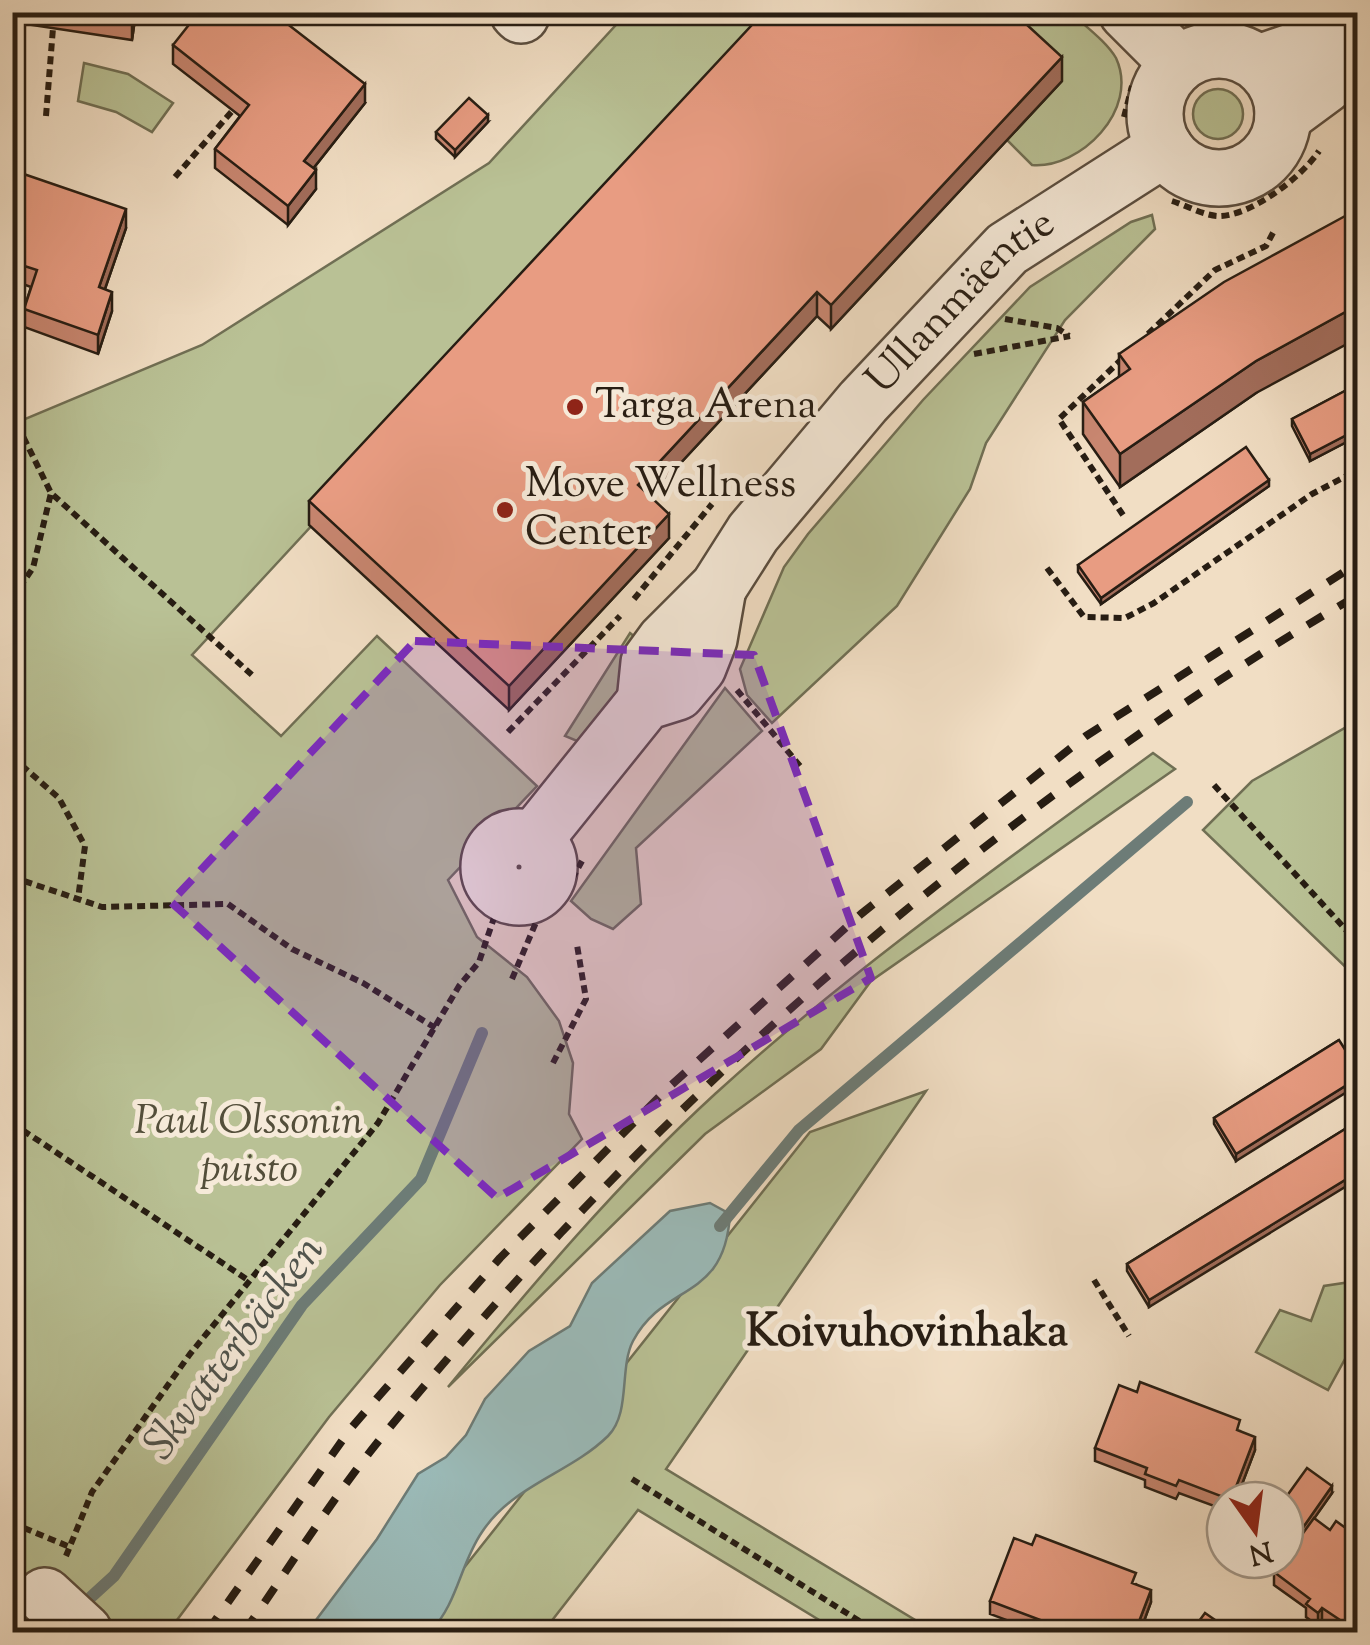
<svg xmlns="http://www.w3.org/2000/svg" width="1370" height="1645" viewBox="0 0 1370 1645" font-family="'Sorts Mill Goudy',serif">
<style>
.green{fill:#b9c195;stroke:#706f54;stroke-width:2.5}
.water{fill:#9bbbb9;stroke:#6d7c77;stroke-width:2.5}
.lines{fill:none;stroke-linecap:round;stroke-linejoin:round}
.stream{stroke:#6d7c77;stroke-width:12}
.minor-casing{stroke:#5a4d3f;stroke-width:60}
.path{stroke:#271d13;stroke-width:6;stroke-dasharray:8 5;stroke-linecap:butt}
.minor{stroke:#f6ead9;stroke-width:55}
.rail{stroke:#271d13;stroke-width:8;stroke-dasharray:18 18;stroke-linecap:butt}
.wall{fill:#c88670;stroke:#271d13;stroke-width:2.5}
.shaded-wall{fill:#a26d5b;stroke:#271d13;stroke-width:2.5}
.building{fill:#e89c82;stroke:#271d13;stroke-width:2.5}
.marked{fill:#7b2cbf;fill-opacity:0.2;stroke:#7b2cbf;stroke-width:8;stroke-dasharray:20 12;stroke-linejoin:round}
.poi-dot{fill:#8f2418;stroke:#f6ead9;stroke-width:4}
.labels{text-anchor:middle;dominant-baseline:central;stroke-width:10;stroke-linejoin:round;paint-order:stroke}
.street-label{font-size:42px;fill:#271d13;stroke:#f6ead9}
.poi-label{font-size:42px;fill:#271d13;stroke:#f6ead9;text-anchor:start}
.park-label{font-size:42px;font-style:italic;fill:#534e3a;stroke:#f6ead9}
.neighbourhood-label{font-size:45px;font-weight:bold;fill:#271d13;stroke:#f6ead9}
.water-label{font-size:45px;font-style:italic;fill:#50544d;stroke:#f6ead9}
</style>
<rect width="100%" height="100%" fill="#f1dec4"/>
<filter id="stains"><feTurbulence type="fractalNoise" baseFrequency=".002" numOctaves="4"/><feColorMatrix values="0 0 0 0 .2 0 0 0 0 .09 0 0 0 0 .02 0 0 0 .5 -.17"/></filter>
<radialGradient id="worn" r=".72"><stop offset=".6" stop-color="#630" stop-opacity="0"/><stop offset="1" stop-color="#630" stop-opacity=".3"/></radialGradient>
<!-- green -->
<path class="green" d="M627,13h159l-594,642 89,81 96,-100 160,150 -89,94 29,57 50,40 32,44 14,42 -4,51 13,25 -142,146 -111,132 -161,215h-155v-1208l189,-79 287,-182z
M988,13h83c14,13 36,29 45,45 24,52 -36,111 -84,107l-25,-25 54,-59z
M84,63l44,11 45,29 -21,29 -36,-20 -38,-11z
M1193 114a25 25 0 1 1 50 0a25 25 0 1 1-50 0Z
M1152,215l3,14 -90,91 -79,123 -16,46 -73,117 -125,117 -25,-28 -7,-26 44,-102 24,-33 115,-134 107,-113 101,-65z
M630,633l16,13 -57,100 -24,-10z
M725,688l37,43 -126,117 5,56 -28,25 -22,-10 -20,-18z
M1357,721v257l-154,-148 49,-49z
M1153,753l22,16 -304,212 -50,68 -116,85 -257,253c84,-102 170,-204 267,-293 137,-125 289,-232 438,-341z
M926,1091l-260,378 269,163h-96l-201,-122 -95,122h-130l397,-500z
M1357,1281v56l-29,53 -72,-38 24,-42 31,11 13,-35z"/>
<!-- water -->
<path class="water" d="M710,1203l20,11c-5,88 -65,67 -97,127 -14,27 -2,72 -25,95 -39,38 -95,49 -126,96 -22,32 -24,71 -52,100h-123l70,-93 41,-65 28,-17 20,-22 19,-36 44,-48 41,-25 22,-43 78,-72z"/>
<g class="lines">
<!-- stream -->
<path class="stream" d="M720,1226l79,-96 388,-328
M91,1597l23,-21 188,-271 119,-126 61,-146"/>
<!-- minor casing -->
<g class="minor-casing">
<g id="minor">
<path d="M518,12l3,3"/>
<path d="M1127,12l52,52"/>
<circle cx="1219" cy="114" r="64"/>
<path d="M1259,63l99,-34"/>
<path d="M1283,116l42,-31 33,-34"/>
<path id="s1" d="M645,702l4,-39 16,-22 53,-53 35,-55 110,-131 144,-153 158,-101"/>
<circle cx="519" cy="867" r="30"/>
<path d="M534,840l111,-138 32,-10 21,-25 11,-28 9,-51"/>
<path d="M45,1596l39,36"/>
</g>
</g>
<!-- path -->
<path class="path" d="M1206,24l27,-1
M46,116l7,-88
M1124,117l8,-31
M175,177l58,-67
M1172,201c13,4 33,15 47,15 32,0 83,-39 100,-65
M12,304l6,-22
M1005,319l52,9 12,8
M1148,334l67,-64 51,-24 9,-17
M974,354l96,-18
M12,414l39,79 201,182
M1123,515l-64,-96 65,-62
M1047,568l37,49 41,1 29,-15 158,-109 46,-24
M12,598l21,-30 18,-75
M634,599l78,-95
M737,690l63,76
M508,732l112,-116
M12,757l47,41 26,48 -7,53
M1214,785l144,158
M12,877l90,30 126,-3 64,45 71,34 74,46
M512,979l28,-66
M553,1063l33,-64 -9,-54
M12,1123l236,157
M1094,1280l35,56
M632,1479l245,153
M12,1523l58,24
M66,1556l26,-64 98,-138 188,-231 81,-137 20,-24 17,-50 44,1 24,-19 18,-33
M943,1632l9,-8"/>
<!-- minor -->
<use href="#minor" class="minor"/>
<!-- rail -->
<path class="rail" d="M207,1632l144,-204 149,-170 168,-170 193,-174 225,-178 272,-173
M244,1632c44,-62 85,-129 133,-189 274,-337 605,-629 981,-848"/>
</g>
<!-- wall -->
<path class="wall" d="M12,12h124l-4,28 -120,-18z
M173,45l192,58 -52,66 3,20 -28,36 -73,-57v-19l25,-33 -67,-52z
M1062,81l-231,248 -14,-13 -167,180 19,42 -160,172 -200,-185v-24z
M488,122l-33,35 -19,-18v-7z
M12,170l114,58 -21,61 7,22 -14,43 -74,-27v-18l7,-22 -19,-7z
M1119,354l137,39 -136,94 -37,-53v-32l36,-25z
M1358,384v52l-48,25 -18,-35v-7z
M1269,486l-168,118 -23,-32v-7z
M1339,1040l-103,121 -22,-37v-6z
M1358,1121l-209,186 -22,-36v-7z
M1240,1431l15,19 -19,50h-11v10l-46,-17 -3,6 -31,-12v-7l-50,-19v-13z
M1332,1493l-23,32 49,107h-20l-16,-11 -4,5 -12,-9v-9l-32,-23v-13l15,-20 -4,-3v-49z
M1136,1584l15,18 -11,30h-101l-49,-18v-13z"/>
<!-- shaded-wall -->
<path class="shaded-wall" d="M132,12h4l-4,28z
M1062,57v24l-231,248v-24z
M365,84v19l-61,77v-19z
M488,115v7l-33,35v-7z
M316,170v19l-28,36v-19z
M126,209v19l-27,78v-19z
M112,292v19l-14,43v-19z
M817,292v24l-179,193v-24z
M1358,305v33l-102,55 -136,94v-33l136,-93z
M1358,429v7l-48,25v-7z
M1269,480v6l-168,118v-6z
M669,514v24l-160,172v-24z
M1358,1078v7l-122,76v-7z
M1358,1172v7l-209,128v-7z
M1255,1437v13l-19,50h-5z
M1332,1486v7l-42,60v-7z
M1151,1590v12l-11,30h-5z
M1322,1608v13l-4,5v-13z"/>
<!-- building -->
<path class="building" d="M199,12h73l93,72 -61,77 12,9 -28,36 -73,-57 34,-44 -76,-60z
M764,12h249l49,45 -231,248 -14,-13 -179,193 31,29 -160,172 -200,-185z
M469,98l19,17 -33,35 -19,-18z
M12,170l114,39 -27,78 13,5 -14,43 -74,-26 13,-39 -25,-8z
M1358,209v96l-102,56 -136,93 -37,-52 47,-33 -11,-15 105,-72z
M1358,384v45l-48,25 -18,-35z
M1246,447l23,33 -168,118 -23,-33z
M1339,1040l19,30v8l-122,76 -22,-36z
M1358,1121v51l-209,128 -22,-36z
M1140,1382l100,38 -3,10 18,7 -24,63 -52,-20 -3,6 -31,-12 2,-6 -52,-20 24,-63 18,7z
M1307,1468l25,18 -42,60 -5,-4 -1,-42z
M1314,1518l16,12 6,-9 22,16v95l-36,-24 -4,5 -12,-9 4,-5 -36,-27 9,-12h2v-2z
M1036,1535l100,38 -4,10 19,7 -16,42h-82l-13,-4 3,-7 -53,-20 24,-63 18,7z
M1205,1613l26,18 -1,1h-39z"/>
<!-- marked area -->
<path class="marked" d="M415,641l339,14 117,323 -374,220 -326,-296z"/>
<!-- markers -->
<g class="poi-dot">
<circle cx="575" cy="407" r="10"/>
<circle cx="505" cy="510" r="10"/>
</g>
<g class="labels">
<!-- street labels -->
<g class="street-label">
<text stroke="none"><textPath href="#s1" startOffset="518">Ullanmäentie</textPath></text>
</g>
<!-- poi labels -->
<g class="poi-label">
<text x="595" y="407">Targa Arena</text>
<text x="525" y="486">Move Wellness<tspan x="525" dy="48">Center</tspan></text>
</g>
<!-- park labels -->
<g class="park-label">
<text x="249" y="1123">Paul Olssonin<tspan x="249" dy="48">puisto</tspan></text>
</g>
<!-- neighbourhood labels -->
<g class="neighbourhood-label">
<text x="907" y="1334">Koivuhovinhaka</text>
</g>
<!-- water labels -->
<g class="water-label">
<text transform="translate(236 1349) rotate(-53)">Skvatterbäcken</text>
</g>
</g>
<!-- margin -->
<rect width="1370" height="1645" fill="none" stroke="#f1dec4" stroke-width="50"/>
<rect x="15" y="15" width="1340" height="1615" fill="none" stroke="#271d13" stroke-width="5"/>
<rect x="25" y="25" width="1320" height="1595" fill="none" stroke="#271d13" stroke-width="2.5"/>
<!-- north arrow -->
<g transform="translate(1255 1530) rotate(166)"><circle r="48" fill="#f6ead9" stroke="#a3988a" stroke-width="2.5"/>
<path d="M0-8L18 38L0 25L-18 38Z" fill="#8f2418"/>
<text y="-15" font-size="28" font-weight="bold" text-anchor="middle" fill="#271d13">N</text>
</g>
<rect width="100%" height="100%" filter="url(#stains)"/>
<rect width="100%" height="100%" fill="url(#worn)"/>
</svg>
